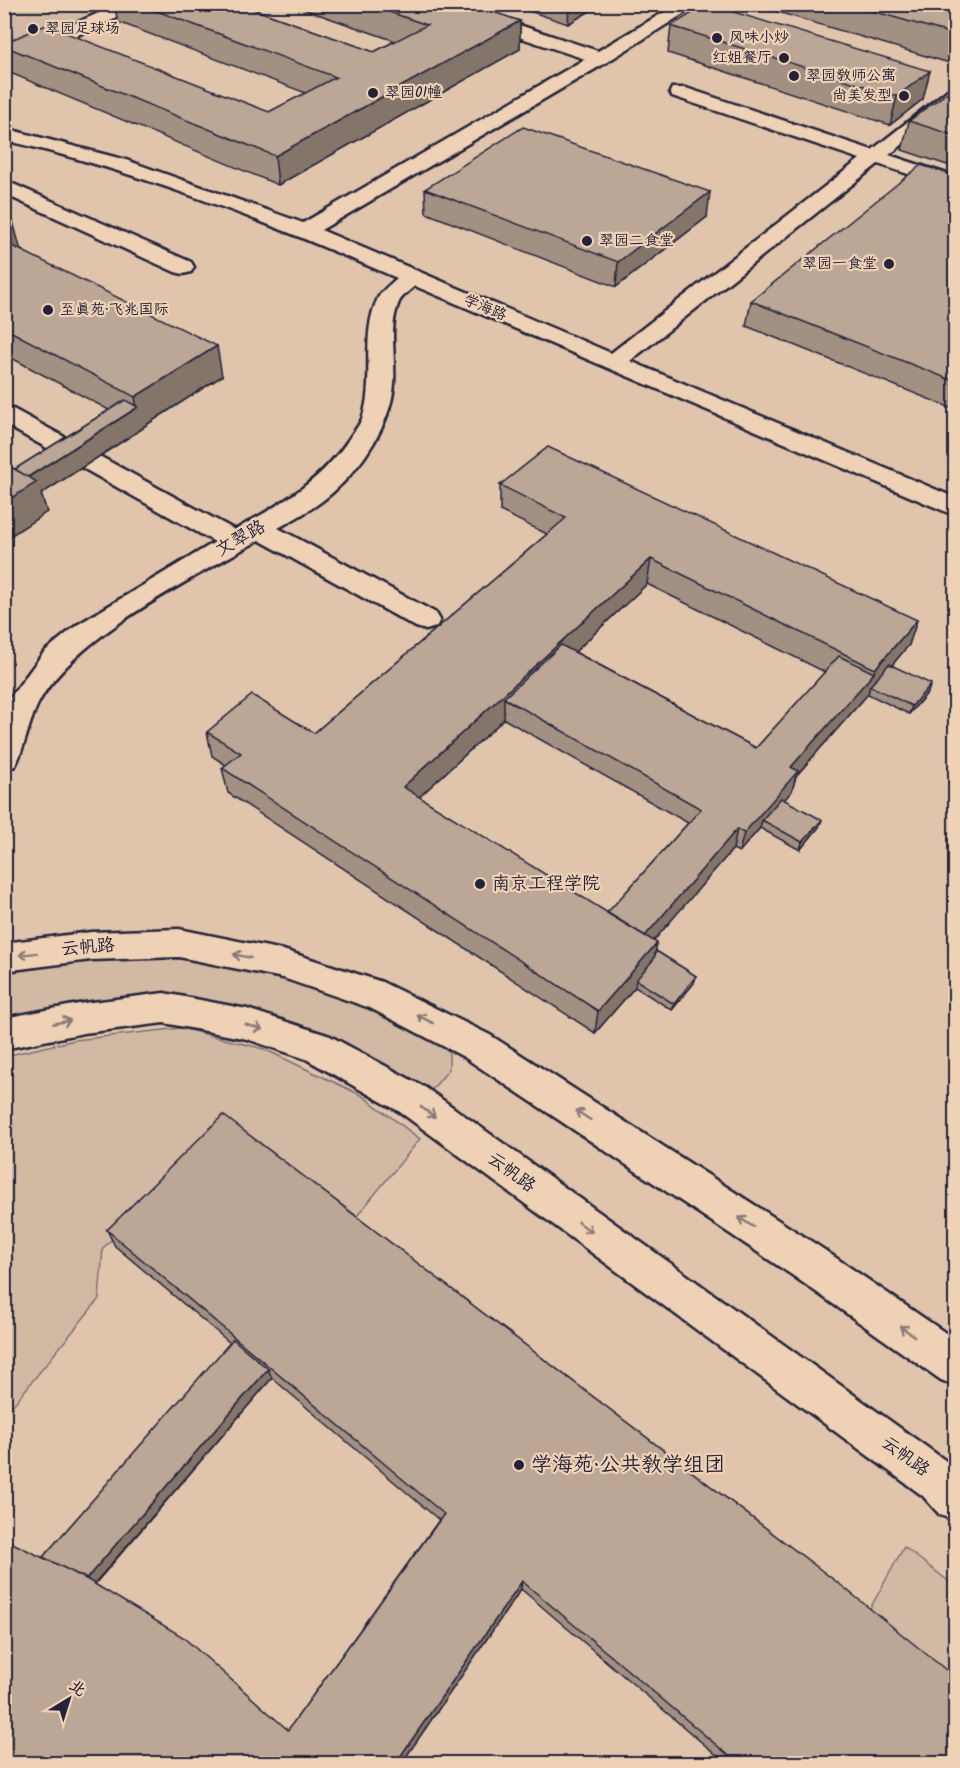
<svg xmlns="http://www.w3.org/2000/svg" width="960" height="1768" viewBox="0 0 960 1768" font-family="Kalam,'LXGW WenKai TC',sans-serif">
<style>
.built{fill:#e0c5ac}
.green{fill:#d1b9a4;stroke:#7a6e70;stroke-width:1.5}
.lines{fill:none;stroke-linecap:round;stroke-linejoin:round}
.minor-casing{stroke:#22223b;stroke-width:5}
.minor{fill:#efd2b5;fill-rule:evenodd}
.wall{fill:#a29082;stroke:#22223b;stroke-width:1.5;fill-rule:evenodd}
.shaded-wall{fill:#84756a;stroke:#22223b;stroke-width:1.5}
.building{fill:#bca797;stroke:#22223b;stroke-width:1.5}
.oneway{stroke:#887a78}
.poi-dot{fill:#22223b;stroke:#efd2b5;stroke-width:2}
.labels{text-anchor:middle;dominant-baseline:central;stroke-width:4.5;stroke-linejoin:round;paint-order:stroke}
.far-poi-label{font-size:15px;fill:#22223b;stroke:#efd2b5;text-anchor:start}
.far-street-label{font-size:15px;fill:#22223b;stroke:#efd2b5}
.street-label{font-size:18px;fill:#22223b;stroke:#efd2b5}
.poi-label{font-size:18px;fill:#22223b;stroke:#efd2b5;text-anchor:start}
.near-poi-label{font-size:21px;fill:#22223b;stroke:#efd2b5;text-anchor:start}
</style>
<rect width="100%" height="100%" fill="#efd2b5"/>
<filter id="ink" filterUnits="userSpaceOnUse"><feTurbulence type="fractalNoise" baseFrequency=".0167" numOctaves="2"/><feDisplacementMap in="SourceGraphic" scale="12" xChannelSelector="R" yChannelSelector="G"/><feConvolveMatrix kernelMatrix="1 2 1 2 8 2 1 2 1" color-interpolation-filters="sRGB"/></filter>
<g filter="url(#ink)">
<!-- built -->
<path class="built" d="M5,5h950v1758h-950z"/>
<!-- green -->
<path class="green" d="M5,5h114l-114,49z
M125,955l94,5 91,19 112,50 27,20v20l-18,22 -15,3 -57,-36 -250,-56 -104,15 -1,-44z
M181,1028l83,21 97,46 59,44 -63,77 -127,-92 -127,124 -4,51 -94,116v-359l70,-16z
M904,1547l51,39v100l-87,-74z"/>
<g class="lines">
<!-- minor casing -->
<g class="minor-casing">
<path id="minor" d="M119,4h23l-2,4 -136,59v-12z
M429,4h27l142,47 80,-47h21l-92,58 -286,168 290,123 249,-194 -188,-63 -2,-4 2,-4h14l186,62 77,-61 7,-1v15l-67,52 67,22v13l-78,-26 -248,197 326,137v18l-541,-230c-5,4 -13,10 -16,16 -11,26 -3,55 -5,82 -3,40 -32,83 -62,109 -16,14 -35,25 -54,35l158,85 4,7 -4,7 -10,3 -10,-3 -157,-87c-65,38 -189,98 -222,166 -9,19 -12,41 -22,60l-11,3v-56l8,-18 32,-43 33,-27 138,-83 -211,-118v-17l9,2 222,121c45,-26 84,-46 114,-91 4,-7 12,-15 14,-23 12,-38 -3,-82 15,-118 4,-8 13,-14 19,-20 -128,-55 -257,-107 -393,-138v-12l122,32 177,63 282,-164 -154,-51z
M4,180l187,82 3,5 -3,5 -8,2 -8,-2 -171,-78z
M179,929l104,21 99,32 108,53 330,212 136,93v46l-15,-6 -149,-105 -328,-218 -94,-49 -87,-30 -104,-21 -88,3 -87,11v-28l87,-11z
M164,993l83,16 83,27 96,52 527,378 3,1v54l-16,-6 -17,-19 -523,-384 -94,-53 -59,-20 -83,-16 -80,10 -80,16v-31l80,-15z"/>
</g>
<!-- minor -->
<use href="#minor" class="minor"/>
</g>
<!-- wall -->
<path class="wall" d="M114,4h125l135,48 21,-11 -106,-37h180l51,17v28l-242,136 -270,-113 -4,-15v-14l265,69 37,-19 -188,-71z
M508,4h94l-34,20z
M751,4h199l6,2v59z
M671,26l252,73 -33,26 -222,-72z
M956,86v82l-54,-18 7,-29z
M956,176v234l-210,-84 5,-25z
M425,189l282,28 -91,70 -190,-74z
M4,217l17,33 201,126 -79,51v1l-102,66 6,18 -32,-43 94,-59 -105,-56z
M500,485l417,135 -8,25 -17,20 36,27 -19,22 -41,-20 -72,82 -4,15 -8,9 35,27 -19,23 -40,-22 -21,24 -6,-3 -80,92 3,10 40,25 -2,7 -22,27 -37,-23 -40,46 -367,-240 -6,-25 4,-3 -14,-9 -5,-24 107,1 233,-199 -47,-23zM647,584l178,88 -69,76 -181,-96zM504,719l184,104 -81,90 -188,-116z
M956,1173v11l-5,-3z
M107,1230l849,534h-239l3,-6 -199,-169 -120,175h-397l39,-207 187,-214 -115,-97zM272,1378l167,142 -151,210 -193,-146z"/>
<!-- shaded-wall -->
<path class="shaded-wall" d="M569,4h33l-34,20z
M520,21v28l-242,136 -3,-29z
M930,71l-7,28 -33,26 7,-29z
M710,192l-3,25 -91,70 2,-25z
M13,221l8,30 -17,9v-34z
M217,346l5,30 -79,51v1l-102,66 6,18 -43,28v-37l18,-22 115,-73 -2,-11z
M651,559l-4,25 -130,122 -13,-8v21l-100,92 -1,-24z
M917,620l-8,25 -36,42 -3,-1 -2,8 -72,82 -4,15 -27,31 -3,-2 -2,8 -21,24 5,-19 47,-66 83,-94 1,-4z
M931,684l-3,8 -19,22 3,-8z
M822,820l-3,7 -19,23 2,-8z
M737,829l-4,20 -89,103 -2,-13z
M657,943l-4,23 -17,14 -1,7 -40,46 3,-22z
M696,976l-2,7 -22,27 2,-6z
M268,1369l4,9 -179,207 -7,-6z
M522,1581l-1,8 -120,175h-6z"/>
<!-- building -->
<path class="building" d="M138,4h101l135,48 53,-27 -61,-21h103l51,17 -245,135 -271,-110v-3l42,-18 223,87 67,-35z
M707,4l223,67 -33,25 -226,-70z
M848,4h102l6,2v29z
M956,86v50l-47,-15z
M523,127l187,65 -92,70 -193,-73z
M921,165l35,11v206l-205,-81z
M4,217l9,4 -9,5z
M4,242l213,104 -82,51 -131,-69z
M125,400l13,7 -110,70 -13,-8z
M548,447l369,173 -42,49 -224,-110 -248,228 254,156 -59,68 -376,-243 19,-15 -34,-21 45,-37 62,38 252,-215 -66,-33z
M4,463l33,19 -33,21z
M561,645l195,103 83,-92 35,17 -83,94 7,4 -54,62 -7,-4 -92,107 -38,-23 94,-104 -197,-111z
M889,664l42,20 -19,22 -42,-20z
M781,798l41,22 -20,22 -40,-22z
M656,951l40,25 -22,28 -38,-24 18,-21z
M223,1115l619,471 114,92v86h-217l-217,-183 -127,183h-391v-225l79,38 100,60 105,93 156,-216 -337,-284z
M233,1339l35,30 -182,210 -43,-22z
M724,1756l10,8h-14z"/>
<!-- one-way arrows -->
<defs><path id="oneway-shaft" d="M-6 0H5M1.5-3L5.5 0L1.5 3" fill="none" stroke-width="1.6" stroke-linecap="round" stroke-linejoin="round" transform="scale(1.5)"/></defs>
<g class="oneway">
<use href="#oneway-shaft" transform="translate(28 954) rotate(173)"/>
<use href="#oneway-shaft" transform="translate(242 956) rotate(-169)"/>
<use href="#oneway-shaft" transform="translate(425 1019) rotate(-153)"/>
<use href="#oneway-shaft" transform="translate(62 1022) rotate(-11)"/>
<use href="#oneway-shaft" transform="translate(254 1027) rotate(17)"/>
<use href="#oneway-shaft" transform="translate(428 1112) rotate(36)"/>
<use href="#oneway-shaft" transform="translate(583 1115) rotate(-147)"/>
<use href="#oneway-shaft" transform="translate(746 1222) rotate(-147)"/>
<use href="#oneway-shaft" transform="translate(585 1227) rotate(36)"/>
<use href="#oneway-shaft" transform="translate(907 1331) rotate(-145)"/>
</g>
</g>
<!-- markers -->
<g class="poi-dot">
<circle cx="33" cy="29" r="6"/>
<circle cx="717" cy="38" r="6"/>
<circle cx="784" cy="58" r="6"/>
<circle cx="794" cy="76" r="6"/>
<circle cx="373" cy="93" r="6"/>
<circle cx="904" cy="96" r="6"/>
<circle cx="587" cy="241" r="6"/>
<circle cx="889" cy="264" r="6"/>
<circle cx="48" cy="310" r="6"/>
<circle cx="480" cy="884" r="6"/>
<circle cx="519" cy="1465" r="6"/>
</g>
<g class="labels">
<!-- far-poi labels -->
<g class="far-poi-label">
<text x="45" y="29">翠园足球场</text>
<text x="729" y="38">风味小炒</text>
<text x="772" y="58" text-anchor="end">红姐餐厅</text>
<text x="806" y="76">翠园教师公寓</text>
<text x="385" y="93">翠园01幢</text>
<text x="892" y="96" text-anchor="end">尚美发型</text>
<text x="599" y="241">翠园二食堂</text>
<text x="877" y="264" text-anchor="end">翠园一食堂</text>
<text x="60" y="310">至真苑·飞兆国际</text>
</g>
<!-- far-street labels -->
<g class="far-street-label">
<text transform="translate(485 308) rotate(23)">学海路</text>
</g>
<!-- street labels -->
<g class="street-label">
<text transform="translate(241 539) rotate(-30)">文翠路</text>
<text transform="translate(88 948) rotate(-5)">云帆路</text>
<text transform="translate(511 1173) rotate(36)">云帆路</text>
<text transform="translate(905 1457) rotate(36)">云帆路</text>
</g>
<!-- poi labels -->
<g class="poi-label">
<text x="492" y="884">南京工程学院</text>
</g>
<!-- near-poi labels -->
<g class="near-poi-label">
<text x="531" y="1465">学海苑·公共教学组团</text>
</g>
</g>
<!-- margin -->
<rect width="960" height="1768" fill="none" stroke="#efd2b5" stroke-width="24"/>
<rect x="12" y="12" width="936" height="1744" fill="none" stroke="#22223b" stroke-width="2" filter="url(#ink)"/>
<!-- north arrow -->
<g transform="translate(69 1699) rotate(38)" stroke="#efd2b5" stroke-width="4.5" paint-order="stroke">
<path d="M0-4.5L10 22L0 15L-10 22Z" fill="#22223b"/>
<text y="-9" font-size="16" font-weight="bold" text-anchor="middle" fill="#22223b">北</text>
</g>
</svg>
